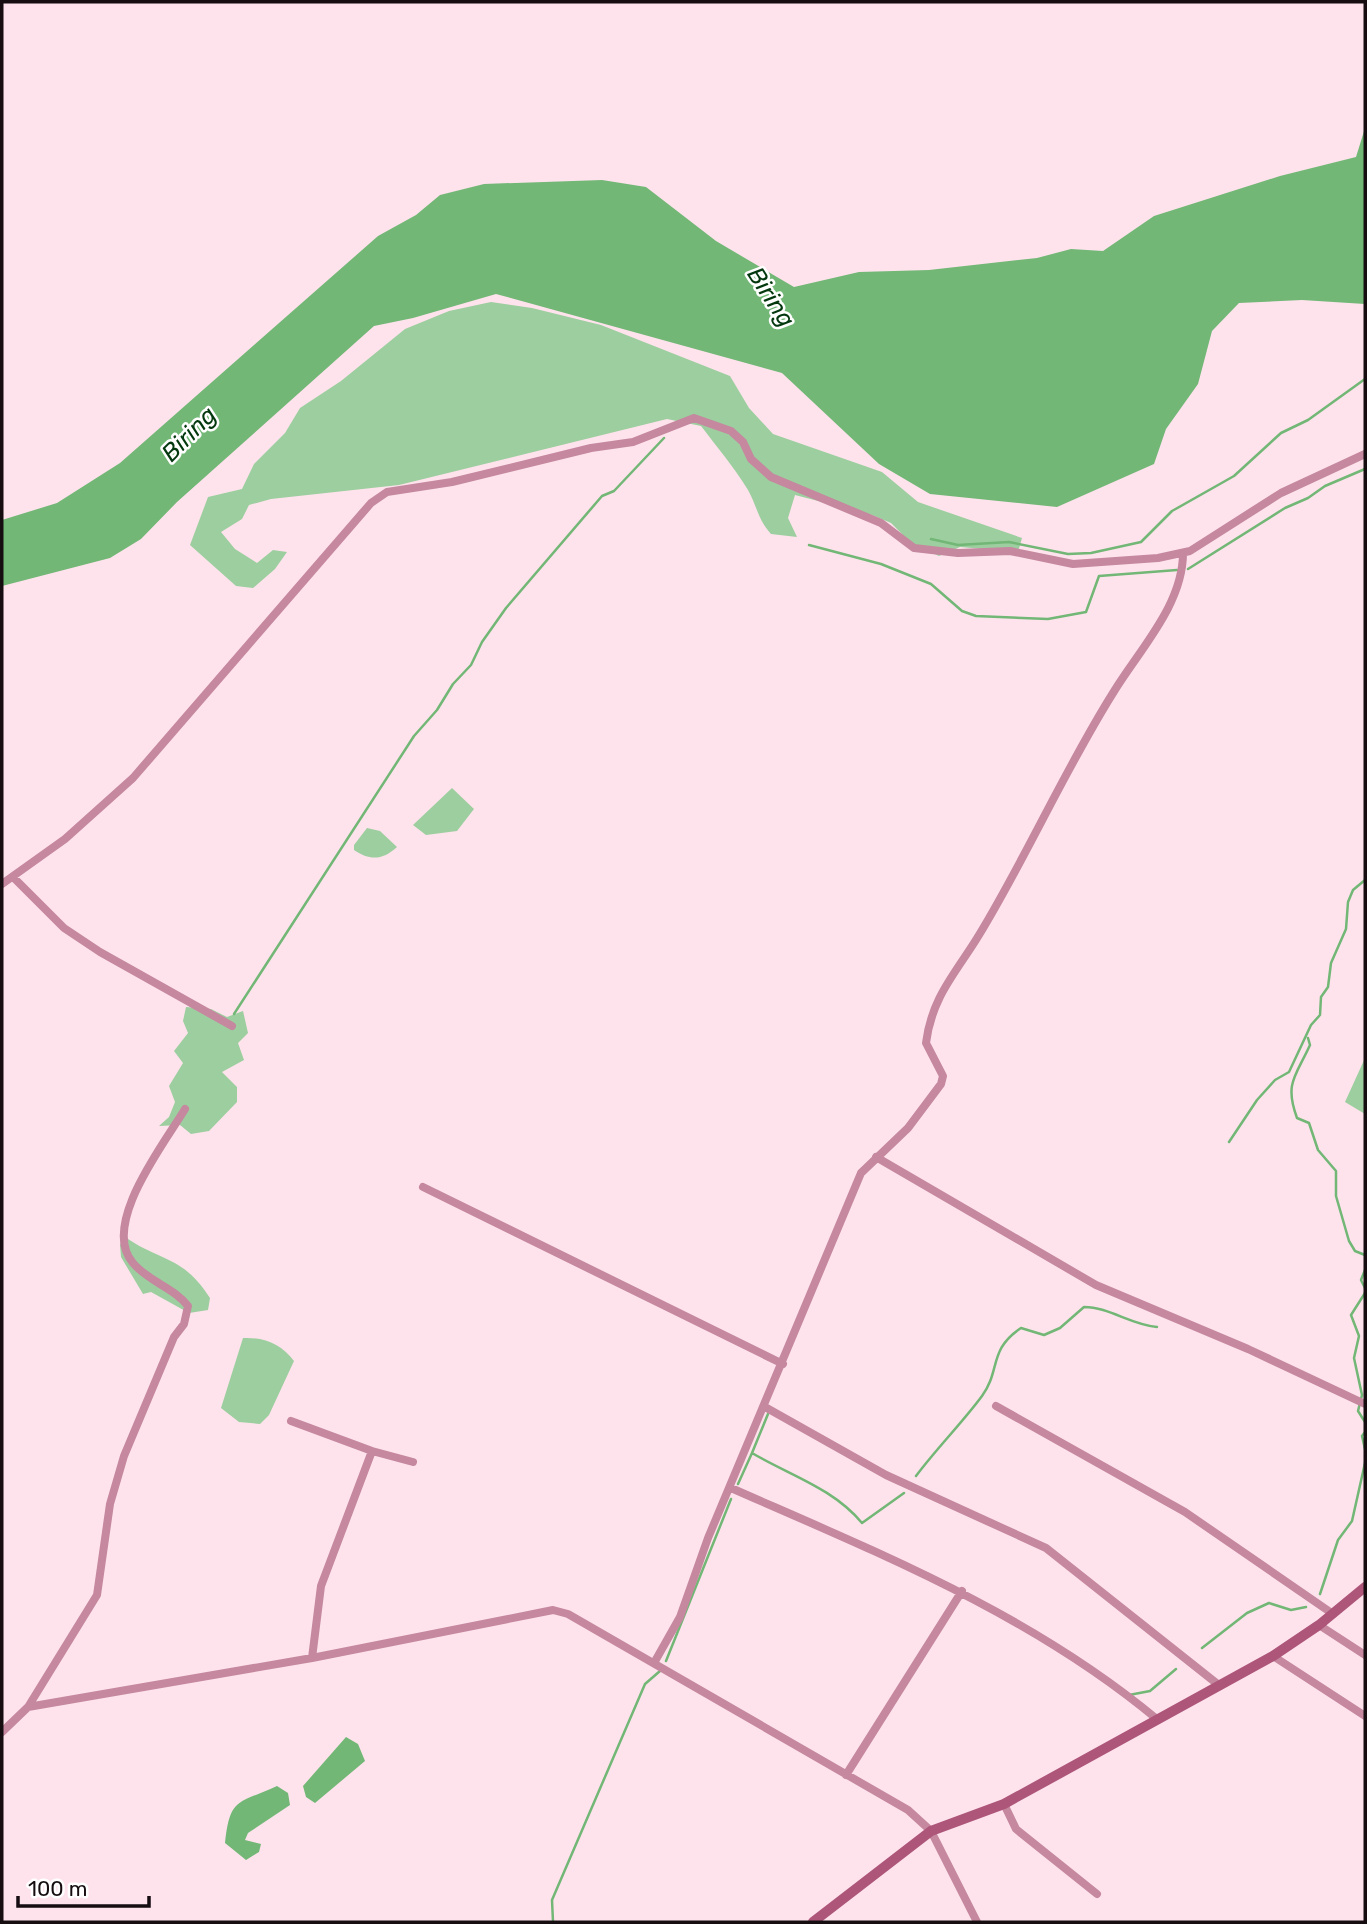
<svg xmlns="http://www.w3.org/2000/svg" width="1367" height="1924" viewBox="0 0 1367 1924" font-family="Rubik,sans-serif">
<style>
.green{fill:#9dce9f}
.water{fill:#72b776}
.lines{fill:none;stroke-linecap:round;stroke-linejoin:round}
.stream{stroke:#72b776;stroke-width:2.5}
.street{stroke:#c5889f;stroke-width:8}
.secondary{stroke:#ad567a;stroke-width:10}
.labels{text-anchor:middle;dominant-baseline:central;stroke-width:5;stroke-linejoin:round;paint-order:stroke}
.water-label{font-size:24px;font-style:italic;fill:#03380e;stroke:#fff}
</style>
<rect width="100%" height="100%" fill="#fee3ec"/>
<!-- green -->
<path class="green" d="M491,302l41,6 69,17 129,51 19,32 24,26 109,38 36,30 104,36 -4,14 -58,-5 -21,9 -28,-13 -20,-20 -19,-8 -77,-20 -7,23 9,19 -26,-3c-13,-14 -14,-28 -23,-44 -14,-23 -31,-43 -47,-64l-34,-7 -268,66 -128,14 -22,6 -7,14 -21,13 14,17 22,14 16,-13 14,2 -12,17 -22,19 -17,-2 -46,-41 18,-48 34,-8 12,-25 31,-31 15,-25 41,-27 64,-52 44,-18z
M452,788l22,21 -17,22 -31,4 -13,-10z
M367,828l13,3 17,16c-14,13 -27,14 -43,3v-5z
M186,1007l25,2 16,8 16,-6 5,22 -10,10 6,17 -22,12 15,15v15l-28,29 -18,3 -11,-9 -21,1 10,-9 6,-15 -6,-16 14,-23 -9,-12 14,-18 -5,-12z
M1365,1058v56l-20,-12z
M125,1237c38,26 57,18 85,61l-2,12 -19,3 -38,-21 -8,2 -22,-37 -1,-12z
M243,1338c22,-1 38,6 51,23l-25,54 -9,9 -21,-2 -18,-14z"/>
<!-- water -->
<path class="water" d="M1365,128v176l-63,-4 -63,3 -27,28 -14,53 -32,45 -12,35 -97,43 -127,-13 -51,-30 -97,-91 -286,-79 -83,24 -39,8 -197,176 -36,37 -31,19 -108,28v-66l55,-17 63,-40 258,-227 38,-21 24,-20 44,-11 118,-4 44,7 70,54 78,46 65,-15 70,-2 108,-12 34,-9 32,2 51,-35 126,-40 76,-19z
M346,1737l12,7 7,17 -50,42 -9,-6 -3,-11z
M277,1786l11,7 2,12 -42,28 -3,7 16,4 -2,8 -13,8 -21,-17c5,-46 13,-39 52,-57z"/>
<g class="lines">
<!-- stream -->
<path class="stream" d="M931,539l27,6 51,-3 59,12 23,-1 50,-11 31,-31 62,-35 47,-43 27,-13 57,-41
M809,545l72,19 50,20 31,27 14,5 72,3 38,-7 13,-36 78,-6
M1188,569l97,-61 23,-10 17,-12 40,-17
M234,1014l180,-278 23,-26 16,-26 18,-19 11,-23 24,-34 96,-112 12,-5 50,-53
M1308,1038l2,7c-14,31 -26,38 -13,73l12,5 9,27 18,21v25l13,45 6,10 10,4
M1229,1142l28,-42 18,-20 14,-8 22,-47 9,-10 1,-18 7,-10 3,-24 15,-34 2,-27 5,-12 12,-10
M1365,1270l-4,10 4,8
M1365,1293l-14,22 8,21 -5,22 8,37 -4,16 7,11
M1365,1432l-3,4 3,13
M752,1453l16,-39
M916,1476c21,-28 46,-53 66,-80 19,-26 6,-46 39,-68l23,7 16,-7 24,-21c25,0 47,18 73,20
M738,1484l14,-31c37,22 81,35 110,70l42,-30
M1320,1594l18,-54 14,-19 13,-58
M1202,1648l45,-35 22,-10 22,7 15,-3
M666,1661l65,-162
M1129,1695l21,-4 26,-22
M553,1922l-1,-22 93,-216 15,-13"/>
<!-- street -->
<path class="street" d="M13,877l51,51 36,24 132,74
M2,884l63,-45 68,-61 238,-275 16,-11 65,-10 139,-34 42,-6 61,-24 37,13 12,11 8,17 20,18 110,46 33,25 44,5 52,-2 63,13 85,-6 32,-7 91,-58 84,-39
M876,1157l220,128 152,64 117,55
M423,1187l360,177
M996,1406l189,106 148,102
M765,1407l121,68 160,73 174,138
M291,1421l81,30 -51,135 -9,72
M372,1451l41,11
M731,1488c150,66 300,126 427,232
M1319,1625l46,30
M1273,1656l92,60
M654,1663l26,-46 28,-79 153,-365 47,-45 33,-44 2,-8 -17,-33c6,-47 30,-70 53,-108 48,-79 85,-164 134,-242 26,-43 70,-88 70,-140
M28,1707l69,-112 13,-91 14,-48 50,-119 10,-13 4,-18c-15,-19 -39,-24 -55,-43 -33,-38 31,-119 52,-154
M2,1732l26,-25 284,-49 241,-48 15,4 340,196 23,21 46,91
M846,1775l116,-184
M1004,1804l12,25 81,65"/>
<!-- secondary -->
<path class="secondary" d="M813,1922l118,-91 73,-27 269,-148 46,-31 46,-38"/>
</g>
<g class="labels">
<!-- water labels -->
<g class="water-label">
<text transform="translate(771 297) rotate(57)">Biring</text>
<text transform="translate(189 434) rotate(-45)">Biring</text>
</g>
</g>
<!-- border -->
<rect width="1367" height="1924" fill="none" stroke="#150d10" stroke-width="7"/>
<!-- scale -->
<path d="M18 1896v10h131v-10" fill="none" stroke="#150d10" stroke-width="3.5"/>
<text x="28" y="1896" font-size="21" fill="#150d10" stroke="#ffffff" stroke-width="5" paint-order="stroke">100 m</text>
</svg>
